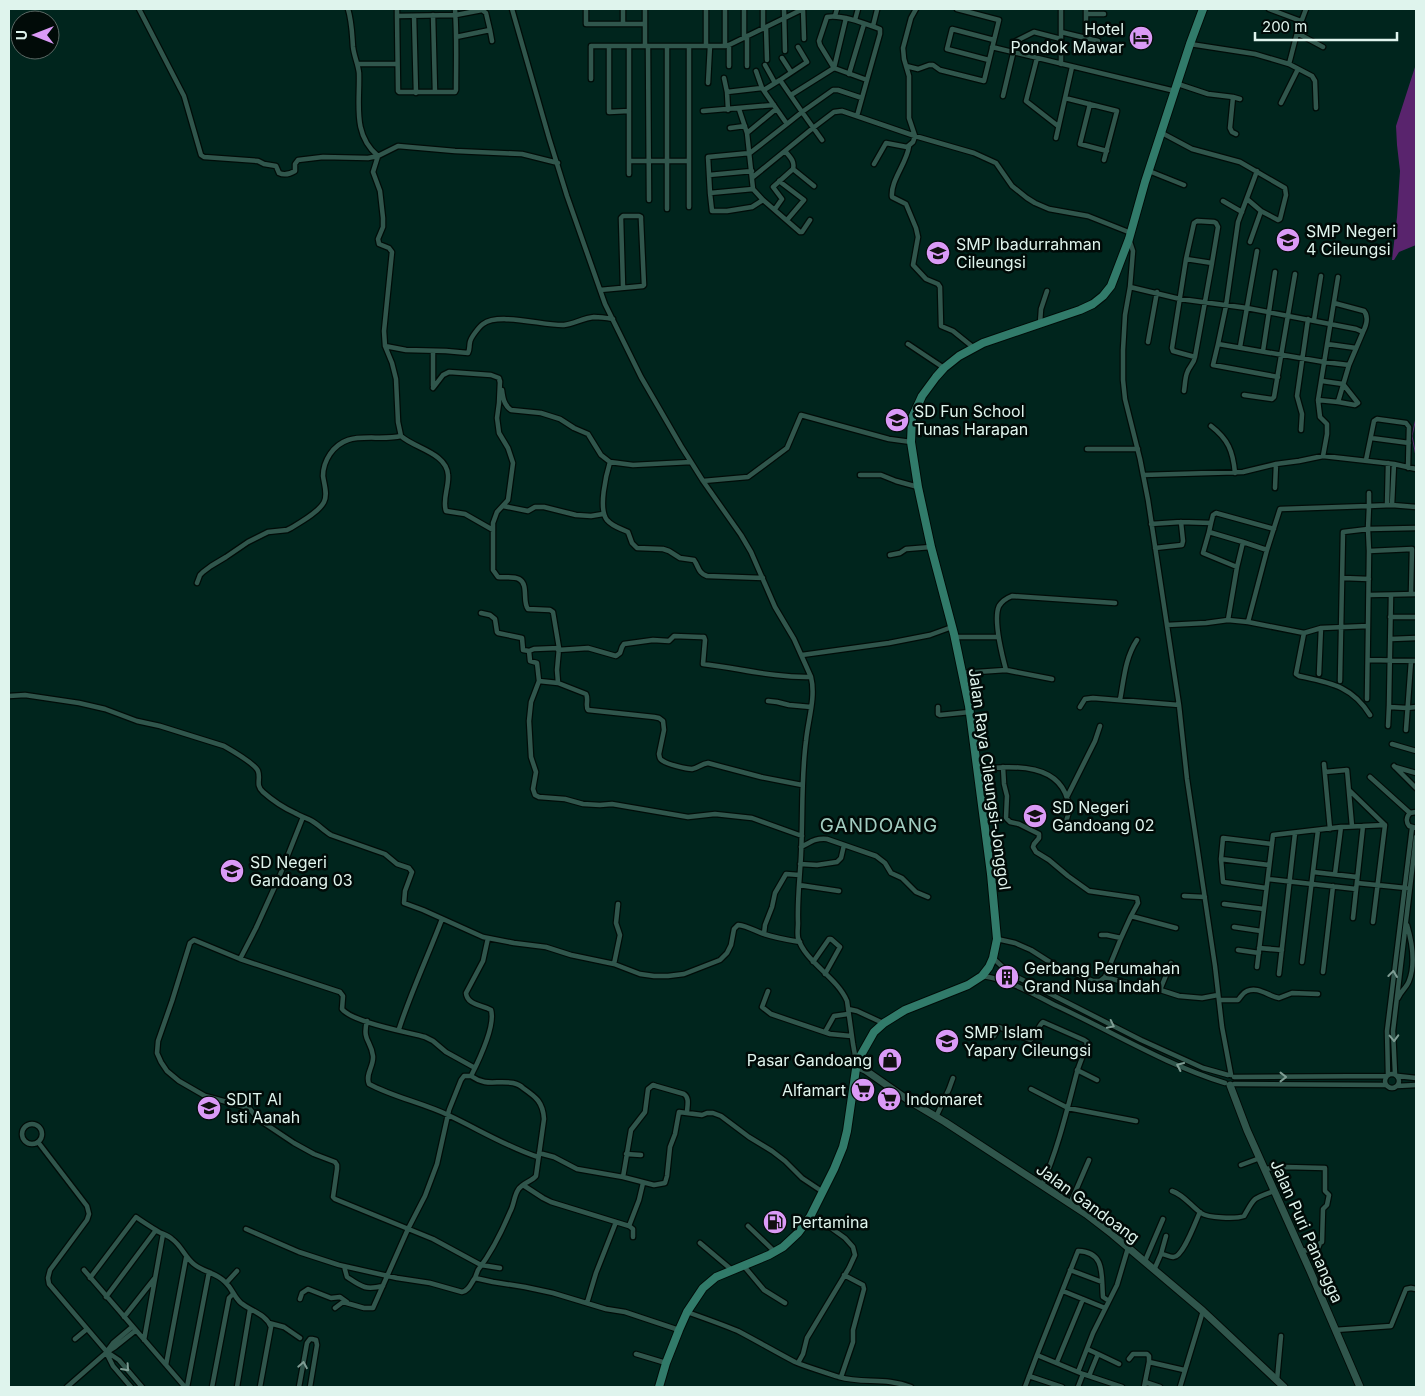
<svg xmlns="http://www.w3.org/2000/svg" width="1425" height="1396" viewBox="0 0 1425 1396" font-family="Inter,sans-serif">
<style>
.water{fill:#59246d}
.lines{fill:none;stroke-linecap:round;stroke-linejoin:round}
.stream{stroke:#59246d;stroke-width:1}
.street-casing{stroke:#000c08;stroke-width:7}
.secondary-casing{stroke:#000c08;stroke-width:9}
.primary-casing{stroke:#000c08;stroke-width:10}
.street{stroke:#30564c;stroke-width:4.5}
.secondary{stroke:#30564c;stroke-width:7}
.primary{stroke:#317b6a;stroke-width:8}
.oneway{stroke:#7f9d94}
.labels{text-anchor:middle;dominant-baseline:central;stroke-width:5;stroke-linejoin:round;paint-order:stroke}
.poi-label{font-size:16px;fill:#dff4ed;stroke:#010b08;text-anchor:start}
.street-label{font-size:16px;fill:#dff4ed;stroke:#010b08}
.quarter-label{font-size:19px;letter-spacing:1px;fill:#a3cdc1;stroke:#010b08}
</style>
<rect width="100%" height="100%" fill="#00251d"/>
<!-- water -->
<path class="water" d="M1416,64v181l-17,7 -5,8h-2l5,-43 3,-46 -3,-26 -1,-19z"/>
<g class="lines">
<!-- stream -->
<path class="stream" d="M1416,418l-4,18 4,20"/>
<!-- street casing -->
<g class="street-casing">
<path id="street" d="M139,9l45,87 17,59 3,2 54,4 6,3 12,2 3,7c6,3 11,1 16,-2v-7l3,-4 25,-3 45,1 10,-2 20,-10 57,5 67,3 36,9
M348,9c4,13 4,25 5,38 1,9 5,17 6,26 1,31 -7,61 19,83
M397,9v7
M455,9c2,27 1,54 1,81l-1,2h-56l-1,-1 -1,-75 59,-1 26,-5 4,3 4,17
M512,9l37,129 18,58 38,108 36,73 40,69 22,35 38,54 10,17 24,55 19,32 17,38c5,20 -3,43 -5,64 -5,37 -3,76 -5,114 -1,22 -4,45 -3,68 0,5 -1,10 0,15 7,24 39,39 49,63l6,43 3,17
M586,9v15h59
M623,9v15
M645,9v37
M706,9v37
M725,9v37
M744,9v29
M784,9l1,42
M803,9l1,30
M1086,9v29
M1269,9l32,12
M1306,9l-9,24 -8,31 23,12 3,5 1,27
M1086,14h18
M433,15l2,77
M414,16l2,77
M835,16l2,-7
M855,20l3,-11
M873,26l4,-16
M766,27l1,33
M763,29v-20
M1061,32l37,9
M1297,33l26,14
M747,36v30
M456,37l34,-7 2,11
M1190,44l65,10 34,10
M609,46v66l20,-1
M629,46v128
M648,46l1,154
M667,46v163
M689,46v161
M992,47l183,44
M782,58l9,14
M1037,58l-11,43 32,25
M989,60l-42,-11 5,-20 42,11
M358,64h39
M1061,64v-55
M765,65l10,18
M729,66v-21
M906,66l12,3 11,-4h4l7,5 44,11 15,-61 -42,-11
M756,71l6,17
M849,74l15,-50
M724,78l3,14
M591,79v-33h134l4,-1 74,-36
M780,80l27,-18 -9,-15
M708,83l2,-37
M1178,84l30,10 25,3 7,2
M764,90l16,-10 22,32 31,-22h5l24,8
M791,95l43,-27 12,-50
M1003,96l13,-55 18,-9 27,7
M1233,97l-3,31 2,4 4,2
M1065,98l52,13 -13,49
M1281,103l17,-34
M1090,104l-10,40 27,7
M739,109l8,24 6,56 10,11 37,32h2l8,-12
M728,110l-1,-18 35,-4 25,36 15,-12 20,28
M703,111l71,-6
M857,116l10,-36 -33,-12 -14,-23 -1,-4 8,-24c14,-3 39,7 53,12v5l-13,46
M730,128l15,-2
M747,133l29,-24
M1162,133l30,16 48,13 45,26 1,7 -6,24 -2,1 -17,-9 -11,31
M1056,138l16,-71
M909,146c-2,17 -19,35 -17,51l14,7 10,24 2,9 -5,28 13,14 12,5 2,3 1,39 12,5 21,17
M378,156l-5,16 7,19 3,27v9l-5,12 1,5 10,4 3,4 -8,79 1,15 7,17 4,16 2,43 3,14c13,12 46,17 47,39 1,12 -6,25 -2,36l19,3 28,16
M629,161h60
M874,164l12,-21 21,4 6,-5 2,-6 -6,-18v-42l-5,-17 -1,-11 8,-30 5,-9
M793,169l21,17
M1149,171l35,14
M709,175l-1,-18 42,-4 37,-29
M753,177l60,-49 21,-16 8,-1 73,25 59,17 22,10 16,23 15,12 8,5 14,6 39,7 43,17
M779,181l25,19 -17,20
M753,189l-43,4 2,18h15l25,-4 11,-7
M710,193l-1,-18 43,-4
M1247,199l14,12
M1223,201l19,11
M775,209l7,-10 -9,-12 20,-18c2,-8 -3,-12 -8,-18
M1129,239l4,12 -3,36 -5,28 -2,35v30l2,19 15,60 8,41 31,205 8,74 28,187 7,61 9,48
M1186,259l26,4 -17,94 -22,-6 -1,-3z
M1186,259l8,-36 3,-2 17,1 2,1 2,4 -6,36
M1130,287l50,12 67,9 109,21 7,3 -14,33 -25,-3 -106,-18 8,-38 12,-84 19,-51
M600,290l43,-4 1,-1 -3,-65v-3l-2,-1h-16l-2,2 2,69
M1334,303l30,8c5,6 2,15 -1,21
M1314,320l7,-44
M1040,323l1,-14 6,-18
M1148,342l9,-50
M908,344l36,24
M1218,344l-5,21 65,12
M1327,344l29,4
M385,346l21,4 40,1 22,2c2,-4 1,-6 2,-11 1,-5 9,-15 13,-18 16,-12 61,2 81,1 10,-1 19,-7 30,-8 6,0 13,1 19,2
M1240,347l17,-96
M433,351v35
M1263,351l12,-79
M500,381l-1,22 -2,15 2,15 9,15 5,15 -5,37 -11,12 -4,11v47l5,7c6,1 15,-1 21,2 10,5 3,23 9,30l22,1 3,2 6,36 -2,22 1,13
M1322,381l21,3 15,19 -3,2 -17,-3
M433,388l10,-13 6,-3 42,3 8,3 1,5
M502,390c1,8 2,15 9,20l30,3 19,6 14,9 14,6 13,21 9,7
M1184,391c1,-6 1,-13 3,-18 2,-7 7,-9 8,-16
M1244,395l28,4 2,-2 21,-123
M1318,400l20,2 11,-37
M1211,426c17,13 22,25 24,47
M1301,430l1,-16 -5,-18 11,-77
M1371,438l38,5
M1087,449h51
M1323,456l4,-22v-10l-7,-7 -2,-17 20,-123
M1366,460l8,-39 3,-2 29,4 3,4 -1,41
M691,462l-58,3 -23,-3c-4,13 -12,47 -3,58 6,7 13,8 21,12l4,11 5,5 26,1 6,2 11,7 14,2c5,7 4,13 13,16l56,2
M860,475h21l15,6 22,6
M1143,475l100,-3 33,-8 23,-3 24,-5 71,8 22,5
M703,481l45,-4 39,-29 14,-33 88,24 22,3
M1275,488l1,-24
M1369,493v13l23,-1 24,2
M1387,505l1,-42
M1392,505l2,-41
M503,506l25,5 7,-4h9l32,8 15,1 12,-2
M1211,523l2,-8 3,-2 58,16
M1151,524l30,-2 30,1 -2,9 34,10 -6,25 -9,53
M1209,532l-6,21 34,14
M1243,542l24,8 13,-41 89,-3 -1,23 1,22 -1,75 -47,2 -2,46
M1155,548l27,-3 1,-4 -2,-19
M1369,551l43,-2 -1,45
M890,555l10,-2 6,-4 25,-2
M1343,578l26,1
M197,583l3,-8 3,-3 8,-6 15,-9 22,-15 20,-10 19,-2 4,-2c10,-6 28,-16 33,-26 4,-8 0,-18 -1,-26 0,-15 10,-31 25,-36 14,-5 37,0 53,-4
M1369,595l47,-1
M1391,595l-2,110 1,2 17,1 9,-1
M481,613l9,2 5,4 2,13 1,1 24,5 1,12 6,1 1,10 7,2 2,18 19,2 28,11c3,5 -1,12 2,16l66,7 5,1 4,3 1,9 -5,24c1,4 0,5 4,7 4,3 23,8 29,8 6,-1 9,-5 16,-6l53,14 41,8
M1390,617h26
M1248,622l19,-72
M1167,625l39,-2 22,-3 20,2 56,11 17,-5
M1304,633l-8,41 3,2c32,7 53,10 71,39
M954,637h44
M1391,639l25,-1
M558,650l30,-2 28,8 4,-3 2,-6 2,-3 29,-4 16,1 5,-5 27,1h3l1,3 -2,24c36,4 71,14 108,13
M529,651l5,-2 25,-1
M802,655l87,-12 41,-8 22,-8
M1368,660l48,1
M962,673l44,-3
M1052,679l-46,-9c-4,-15 -13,-51 -7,-64 3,-5 8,-8 13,-10l103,7
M539,681l-8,21 -2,19 2,36 5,15 -3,17 2,6 4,2 26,2 18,5 17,1 12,-1 76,13 27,-3 37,4 50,18
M1340,681l3,-149 25,-3 48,-1
M9,696l16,-1 54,8 26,6 32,12 23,5 64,20c7,4 31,18 34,25 3,8 -3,14 5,21 9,8 21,16 32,21 5,3 12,5 17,8 7,4 12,10 19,14l54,19 12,10 12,4 3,4 -7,19 -1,12 19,7 60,27 31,6 32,4 25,8 43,9 26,10 14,2h14l16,-2 36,-14 7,-7 4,-8 3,-16 4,-4c10,1 17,6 26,9 12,4 24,6 36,8
M1367,699l1,-73
M1120,700c4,-21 5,-42 17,-60
M768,701l9,1 12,3 22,2
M938,707v7l2,1 30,-3
M1080,707l5,-8 8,-1 86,7
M1388,726l1,-21
M1406,730l5,-69
M1392,744l24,7
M1324,764l6,65
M1394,766l22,22
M1003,767l1,17 3,12 -1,22 4,4 9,2 20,10v4l-5,6 -1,3 3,5 13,8 19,16 21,15 48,7 1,5 -7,13 45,12
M1395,767l21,6
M977,769c35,-3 86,-8 92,38 1,5 -2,10 -3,15l6,5
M1325,772l22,-2 5,56
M1370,777l40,36
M1349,790l36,35 -12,97
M1067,797l28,-56 5,-15
M1416,812l-6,1c-4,4 -4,9 -1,13l7,2
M801,847c10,-5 14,-9 26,-8l49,17 9,7 6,10 11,5 14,14 12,5
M1221,859l48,6
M800,864l17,1 20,-3 4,-4 3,-13
M1313,872l44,5
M1335,874l6,-47
M1268,879l88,10
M1357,883l49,5
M799,885l40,6
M1266,888l-43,-6 -2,-23 2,-21 49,6
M1184,896l21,1
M1224,904l40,5
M1353,918l10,-92
M1234,927l27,4
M764,934l1,-9 7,-18 3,-14 11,-19 13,1
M1121,938l10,-22
M997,939l18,4 16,7 22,14 40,17h7l5,-4 16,-39 -14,-3h-6
M1259,948l23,2
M1238,950l21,3
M993,958l16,15 69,35 63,32 62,28 25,7
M240,959l16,-31 24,-53 23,-58
M813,962l16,-23h2l9,8 -15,27
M1302,962l16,-132
M614,964l6,-29 -4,-12 2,-19
M1257,967l16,-132 68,-8 44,-2
M1323,972l10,-86
M1279,974l16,-141
M983,976c27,4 50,18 74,30 56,26 109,59 168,77
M1105,977l29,8 17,2 28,9 23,2 16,-3
M1160,990l11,-27
M768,991l-6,16 9,7 59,20 21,2
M1398,998c3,-7 9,-11 11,-17 7,-18 3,-39 -2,-56
M1219,1000h19c3,-3 4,-7 9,-9 11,-5 21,5 32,7l13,-5 26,1
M848,1009l9,2 26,12
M367,1021c-5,20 4,19 6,35 1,10 -8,18 -4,28 24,13 54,19 79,31 30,14 59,32 90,42
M399,1029c12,-37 29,-73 43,-110
M825,1032l9,-16 14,-2
M987,1034l7,2 5,-9 31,13c7,-4 7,-13 13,-18l41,18 3,2c-2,10 -7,20 -10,30 -10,38 -19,77 -35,113
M475,1068l-29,-16 -13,-11 -8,-4c-18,-5 -73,-15 -83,-28l1,-13 -3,-4 -100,-33 -46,-19 -4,3 -18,58 -14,40 -1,12 4,9 6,9 12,10 26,15 44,12 9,11 36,24 20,11 21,8 2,3v4l-4,28 2,2 98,40 48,26 19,3
M1077,1070l20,10
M1385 1081a7 7 0 1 1 14 0a7 7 0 1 1-14 0Z
M1395,1074l-2,-43 23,-194
M1388,1075l-1,-44 25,-203
M471,1076c16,11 25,4 42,7 4,1 7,2 10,5 13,9 20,14 21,31l-8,57c-5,6 -14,7 -18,14 -4,6 -4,15 -8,22 -8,19 -19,41 -32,58l-3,8 18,4 32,5 28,6 53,16 19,3 54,18
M1398,1076l18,2
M1234,1077l153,-1
M1234,1084l152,1
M1397,1086l19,-1
M1031,1089l37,19 68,13
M936,1117l13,-28 4,-11
M22 1134a10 10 0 1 1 20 0a10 10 0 1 1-20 0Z
M38,1142l49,64 2,8 -2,6 -37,50 -2,8 1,6 58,68 12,8 23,27
M539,1153l15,4 23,12 46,8 8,-47 14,-18 3,-23 5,-4 3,1 28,8c6,4 3,12 3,19
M626,1154l15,1
M1241,1165l19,-7
M1264,1169l22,-2 39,1v23l4,4 -2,10 -4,4 -1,33 -2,1 -3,8 -17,-1
M623,1177l31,8 11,-2 2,-7 3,-29 5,-13 4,-22 23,3 5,-2h6l8,3 28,21 23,14 13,10 17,17 21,14
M523,1185l20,13 8,4 65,20 -20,51 -9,30
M1172,1191c12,4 19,15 29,22 7,5 35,6 43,3 11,-19 8,-17 30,-25
M1070,1204l19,-44
M616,1222l13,4 10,-26 4,-17
M629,1226l4,3v8
M748,1226l27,26
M246,1229l53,23 40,13 58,13 33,5 32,9c7,-1 9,-9 13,-14
M700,1243l32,27
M1161,1254c4,0 8,3 12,3 10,1 23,-37 27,-45
M1145,1261l18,-42
M743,1265l21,25 21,13
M344,1266l3,11c15,10 18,13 36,9
M84,1270l101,117
M1070,1270l32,12
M1154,1270l7,-16 5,-18
M90,1278l46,-61c7,5 15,10 23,15 4,2 10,4 13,7 10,7 13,19 23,26 9,7 22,8 30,17 7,6 9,15 16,21 10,8 25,11 30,24l-11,60
M227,1282l10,-11
M1063,1291l42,17
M106,1297l50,-67
M300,1299l2,-6 6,-4 23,9 9,-1 7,5
M335,1308l8,-6 21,6h9l35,-79 17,-33 12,-32 12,-54 12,-30 3,-4h7c7,-14 25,-50 20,-66 -9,-5 -24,-5 -25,-17l17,-32 5,-23
M687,1312c17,6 34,12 51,19 19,10 38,21 57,31 14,6 30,10 44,15 24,7 46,0 72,10
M124,1317l30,-38
M269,1323l15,4 16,11
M1335,1330l56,-4 15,-37 5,-1 5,1
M75,1339l12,-10
M144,1340l19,-106
M1087,1349l11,5 -9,22
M107,1351l6,-8 19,-16
M107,1354l6,12 18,21
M636,1354l30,9
M1098,1354l21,10
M1037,1355l41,-104c28,1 23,24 25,46l6,4
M1129,1359l4,-5h14l2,2v6l-5,25
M1057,1362l26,-63
M1149,1362l35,8
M798,1363l5,-9 4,-16 42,-70 6,-13 -2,-8 -8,-9 -14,-10 -21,-11
M166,1365l20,-107
M1083,1374l39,13
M1029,1376l33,11
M841,1377l12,-35v-12l11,-41 -1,-4 -19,-10
M1277,1380l4,-44
M1145,1382l15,5
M67,1387l40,-35 8,-5 20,-16
M187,1387l22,-115
M212,1387l17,-89 4,-4
M237,1387l13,-78
M299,1387l8,-44 3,-4h2l4,1 1,5 -7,42
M1025,1387l12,-32 41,17
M1078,1387l5,-13 -5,-2 15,-39 24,-48 11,-37
M1180,1387l23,-76"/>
</g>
<!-- secondary casing -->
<g class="secondary-casing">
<path id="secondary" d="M856,1066l9,4 43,30 37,22 141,92 26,20 91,77 81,76
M1230,1085l17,45 64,143 49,114"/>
</g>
<!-- primary casing -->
<g class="primary-casing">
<path id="primary" d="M659,1387l7,-24 13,-33 8,-18 16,-24 13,-11 53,-22 14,-8 15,-14 12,-16 24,-48 9,-22 4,-16 10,-69 17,-30 10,-9 21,-13 63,-25 14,-9 7,-9 4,-9 4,-19 -6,-65 -22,-168 -15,-72 -23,-87 -13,-60 -7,-45 1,-24 10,-22 14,-19 8,-9 15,-12 24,-13 97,-33 13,-6 10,-8 8,-10 18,-47 16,-57 45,-138 13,-35"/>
</g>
<!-- street -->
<use href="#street" class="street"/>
<!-- secondary -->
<use href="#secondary" class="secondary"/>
<!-- primary -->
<use href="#primary" class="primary"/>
</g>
<!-- one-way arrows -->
<defs><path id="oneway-chevron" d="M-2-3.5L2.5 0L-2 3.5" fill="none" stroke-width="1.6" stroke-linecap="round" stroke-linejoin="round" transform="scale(1.25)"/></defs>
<g class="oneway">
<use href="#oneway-chevron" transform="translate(1393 974) rotate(-83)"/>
<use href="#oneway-chevron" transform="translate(1111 1025) rotate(26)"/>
<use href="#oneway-chevron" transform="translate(1394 1038) rotate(88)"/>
<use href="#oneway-chevron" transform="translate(1180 1066) rotate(-155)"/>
<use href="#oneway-chevron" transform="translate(1283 1077)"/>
<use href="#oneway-chevron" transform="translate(303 1365) rotate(-80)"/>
<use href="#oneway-chevron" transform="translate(126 1368) rotate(48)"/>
</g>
<!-- icons -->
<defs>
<g id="hotel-disc" transform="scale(1.25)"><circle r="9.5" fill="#da9af6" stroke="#010b08"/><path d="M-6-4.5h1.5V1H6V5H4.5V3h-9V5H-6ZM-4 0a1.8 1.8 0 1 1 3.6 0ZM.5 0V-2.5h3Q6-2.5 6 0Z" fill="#111"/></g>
<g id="school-disc" transform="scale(1.25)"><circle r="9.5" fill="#da9af6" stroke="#010b08"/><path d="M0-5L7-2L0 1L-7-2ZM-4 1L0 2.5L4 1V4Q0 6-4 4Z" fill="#111"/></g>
<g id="building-disc" transform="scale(1.25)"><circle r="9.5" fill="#da9af6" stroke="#010b08"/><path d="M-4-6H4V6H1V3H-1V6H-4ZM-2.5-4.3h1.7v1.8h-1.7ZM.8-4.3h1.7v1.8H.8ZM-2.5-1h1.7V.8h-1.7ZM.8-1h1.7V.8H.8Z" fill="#111"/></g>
<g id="shop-disc" transform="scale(1.25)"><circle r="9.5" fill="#da9af6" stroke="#010b08"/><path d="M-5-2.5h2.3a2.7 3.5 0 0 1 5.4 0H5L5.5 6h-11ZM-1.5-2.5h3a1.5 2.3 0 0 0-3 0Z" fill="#111"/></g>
<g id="supermarket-disc" transform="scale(1.25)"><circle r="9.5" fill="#da9af6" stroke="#010b08"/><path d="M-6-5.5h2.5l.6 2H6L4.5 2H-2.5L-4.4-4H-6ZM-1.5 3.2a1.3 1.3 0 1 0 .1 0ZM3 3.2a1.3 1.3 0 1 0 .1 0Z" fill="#111"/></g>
<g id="fuel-disc" transform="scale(1.25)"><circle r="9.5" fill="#da9af6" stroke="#010b08"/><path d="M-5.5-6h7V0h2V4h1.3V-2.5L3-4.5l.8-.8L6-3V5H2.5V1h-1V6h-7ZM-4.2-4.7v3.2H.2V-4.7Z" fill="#111"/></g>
</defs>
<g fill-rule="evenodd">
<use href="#hotel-disc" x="1141" y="38"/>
<use href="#school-disc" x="1288" y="240"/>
<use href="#school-disc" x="938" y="253"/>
<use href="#school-disc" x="897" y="420"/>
<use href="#school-disc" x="1035" y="816"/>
<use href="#school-disc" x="232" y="871"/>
<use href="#building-disc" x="1007" y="977"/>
<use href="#school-disc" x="947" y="1041"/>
<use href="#shop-disc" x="890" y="1060"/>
<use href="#supermarket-disc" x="863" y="1090"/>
<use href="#supermarket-disc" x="889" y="1099"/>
<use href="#school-disc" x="209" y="1108"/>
<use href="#fuel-disc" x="775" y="1222"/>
</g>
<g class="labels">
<!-- poi labels -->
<g class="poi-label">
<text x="1124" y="29" text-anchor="end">Hotel<tspan x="1124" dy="18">Pondok Mawar</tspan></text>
<text x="1306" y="231">SMP Negeri<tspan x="1306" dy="18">4 Cileungsi</tspan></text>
<text x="956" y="244">SMP Ibadurrahman<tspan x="956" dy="18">Cileungsi</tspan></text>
<text x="914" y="411">SD Fun School<tspan x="914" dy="18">Tunas Harapan</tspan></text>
<text x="1052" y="807">SD Negeri<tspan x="1052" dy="18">Gandoang 02</tspan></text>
<text x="250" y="862">SD Negeri<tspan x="250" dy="18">Gandoang 03</tspan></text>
<text x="1024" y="968">Gerbang Perumahan<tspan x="1024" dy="18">Grand Nusa Indah</tspan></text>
<text x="964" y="1032">SMP Islam<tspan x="964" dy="18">Yapary Cileungsi</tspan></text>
<text x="872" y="1060" text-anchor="end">Pasar Gandoang</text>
<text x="846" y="1090" text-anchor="end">Alfamart</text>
<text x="226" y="1099">SDIT Al<tspan x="226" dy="18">Isti Aanah</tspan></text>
<text x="906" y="1099">Indomaret</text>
<text x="792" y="1222">Pertamina</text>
</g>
<!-- street labels -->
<g class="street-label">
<text transform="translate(990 779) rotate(82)">Jalan Raya Cileungsi-Jonggol</text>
<text transform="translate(1088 1203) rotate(36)">Jalan Gandoang</text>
<text transform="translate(1307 1231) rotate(66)">Jalan Puri Panangga</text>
</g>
<!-- quarter labels -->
<g class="quarter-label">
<text x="879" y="825">GANDOANG</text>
</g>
</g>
<!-- border -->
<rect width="1425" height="1396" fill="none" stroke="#dff4ed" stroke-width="20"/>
<!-- north arrow -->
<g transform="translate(35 35) rotate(270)"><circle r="24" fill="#010b08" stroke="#5a6864"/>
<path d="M0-4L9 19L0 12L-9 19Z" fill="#da9af6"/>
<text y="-8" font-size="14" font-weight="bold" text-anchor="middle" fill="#dff4ed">U</text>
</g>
<!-- scale -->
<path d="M1255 32v8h142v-8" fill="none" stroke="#dff4ed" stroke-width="2.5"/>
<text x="1262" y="32" font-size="15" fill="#dff4ed" stroke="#010b08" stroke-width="4" paint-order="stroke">200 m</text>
</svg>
